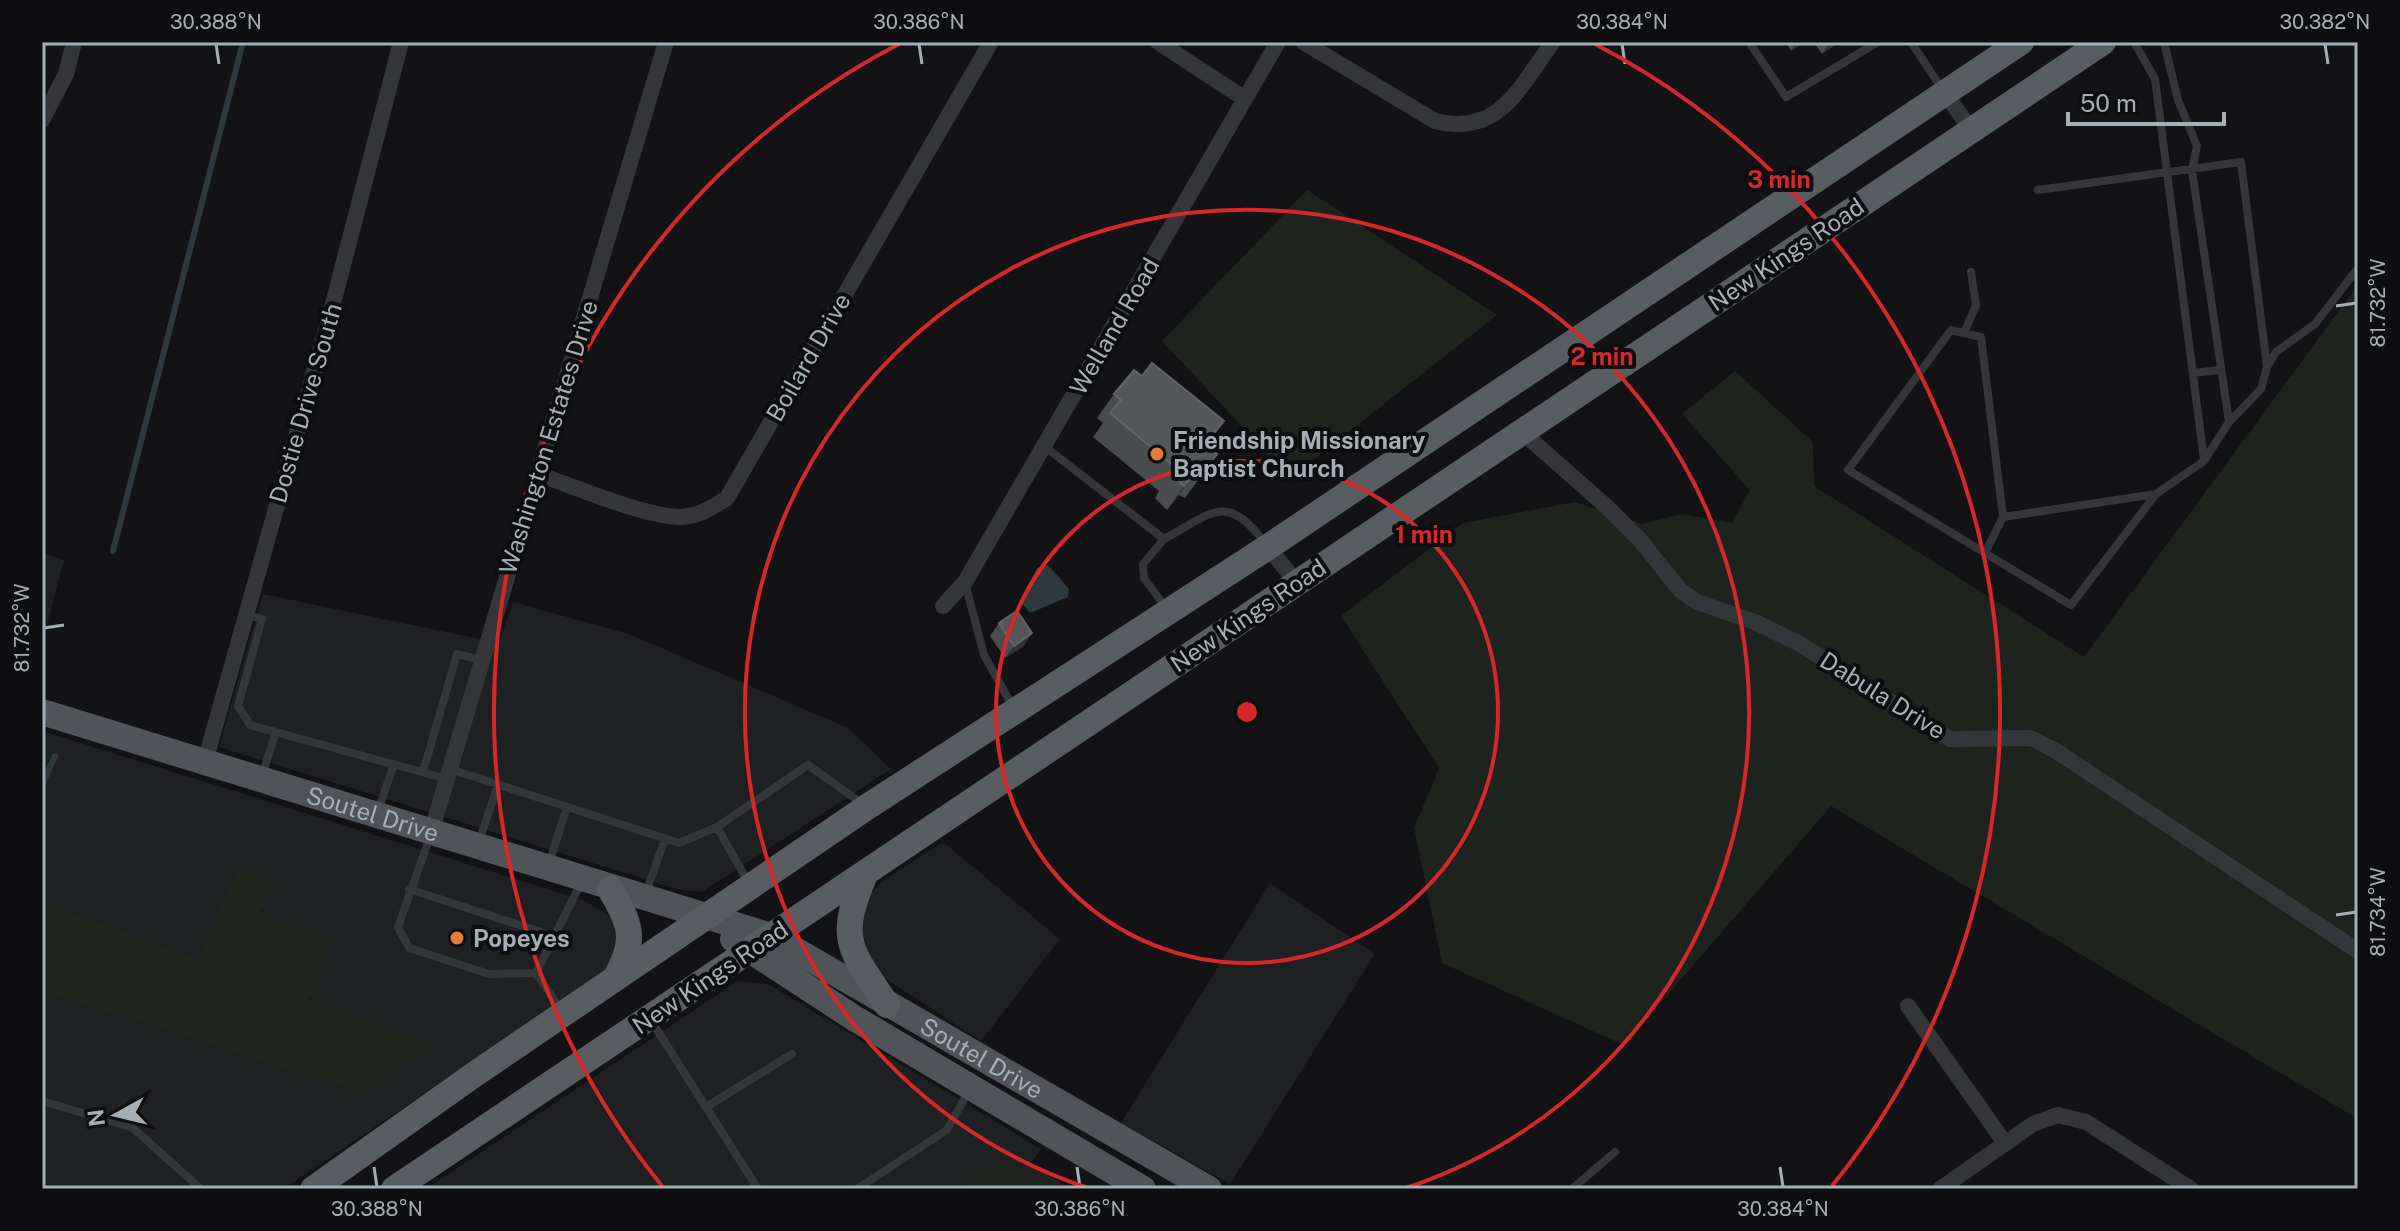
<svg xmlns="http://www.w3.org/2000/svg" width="2400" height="1231" viewBox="0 0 2400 1231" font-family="'Public Sans',sans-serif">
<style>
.built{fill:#1f2021}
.green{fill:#1e241d}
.water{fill:#2d393c}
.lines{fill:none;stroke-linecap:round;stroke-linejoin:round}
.stream{stroke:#2d393c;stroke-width:6}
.service{stroke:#343639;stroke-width:8}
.minor{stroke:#343639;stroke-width:16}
.primary{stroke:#505458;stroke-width:26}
.trunk{stroke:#585d61;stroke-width:26}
.wall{fill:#494c4f}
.shaded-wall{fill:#2f3133}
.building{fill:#53575a;stroke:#606468;stroke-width:2}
.ticks{fill:none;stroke:#a5aeb4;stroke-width:3}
.ring{fill:none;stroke:#d62828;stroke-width:4}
.poi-dot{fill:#e77c39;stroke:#0e0e10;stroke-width:3}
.labels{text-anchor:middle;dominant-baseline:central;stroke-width:8;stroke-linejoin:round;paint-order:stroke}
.street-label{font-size:24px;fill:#a5aeb4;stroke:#0e0e10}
.poi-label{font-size:24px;font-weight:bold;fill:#a5aeb4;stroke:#0e0e10;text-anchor:start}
.centre{fill:#d62828;stroke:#0e0e10;stroke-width:4}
.ring-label{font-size:24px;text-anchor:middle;font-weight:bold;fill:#d62828;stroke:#0e0e10;stroke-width:8;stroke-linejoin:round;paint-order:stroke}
.neatline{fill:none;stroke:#a5aeb4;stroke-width:3}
.ticks-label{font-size:20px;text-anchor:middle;fill:#a5aeb4}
</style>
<rect width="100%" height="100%" fill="#131315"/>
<!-- built -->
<path class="built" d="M42,553l22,7 -22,83z
M263,594l236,49 14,-41 116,32 219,94 43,41 -189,123 -22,-2 -461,-143z
M42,731l541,169 24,14 16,22 -17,35 -323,218h-241v-197l321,102 -125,-228 -41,91 -155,-56z
M943,842l117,97 -79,102 -98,-64 -16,-18 -8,-45 8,-16 16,-17z
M1270,883l105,71 -145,230 -109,-61z
M738,981l30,3 273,165 -11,15 -41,3 -32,22h-531z"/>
<!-- green -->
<path class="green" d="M1307,190l190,125 -207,163 -128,-137z
M2358,285v834l-527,-313 -207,239 -182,-82 -28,-135 25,-60 -98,-152 122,-93 112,-21 67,22 40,-10 50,9 18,-33 -68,-76 53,-43 78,71 1,44 270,171z
M238,866l38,14 -15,32 73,27 -25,60 124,45 -70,50 -321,-102v-91l155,56z
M1030,1164l40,25h-113l31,-23z"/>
<!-- water -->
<path class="water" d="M1048,565l21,24 -1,8 -38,16 -10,-12 17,-33z"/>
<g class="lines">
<!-- stream -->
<path class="stream" d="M113,551l130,-509
M42,785l13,-29"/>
<!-- service -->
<path class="service" d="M1749,42l37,55 92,-55
M1911,42l31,47
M2134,42l21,37 49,381
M2164,42l14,58 19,46 -5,24 37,252
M2038,190l203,-28 26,204
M1964,333l12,-28 -5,-33
M2193,373l26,-3
M1044,446l120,93 -21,25 1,14 22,30
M2156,494l-153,23 -22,-180 -30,-7 -103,140 223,135 85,-111 48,-33 25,-39 32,-33 6,-22 9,-15 39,-28 43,-56
M1164,539c49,-26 62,-48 102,5
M1985,553l18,-36
M965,583l19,72 29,52
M246,615l16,4 -24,87 12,19 197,54
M450,769l229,74 38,-16 91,-62 55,39
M423,772l34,-118 25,6
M262,775l14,-43
M378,811l16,-47
M717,827l31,55
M431,834l-33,93 11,21 80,26 47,-1
M479,841l19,-56
M549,863l18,-56
M409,889l147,48
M645,895l20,-56
M561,1010l-25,-37 46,-92
M652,1022l106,167
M42,1101l91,27 68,61
M706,1107l86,-53
M857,1189l90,-59 21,-38
M1572,1189l43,-37"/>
<!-- minor -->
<path class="minor" d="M1158,42l87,57
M1303,42l132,79c65,16 84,-34 118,-79
M1945,93l26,37
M42,120l24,-46 8,-32
M1522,432l85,75 33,33 40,50 17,12 58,20 45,22 150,95 81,-1 25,13 302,200
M537,474c37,12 108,43 144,43 18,-1 31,-9 46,-19l264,-456
M1268,547l29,36
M943,606l22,-24 313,-540
M205,762l123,-439 73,-281
M431,833l235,-791
M1908,1006l97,137
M1940,1189l93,-65 25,-9 28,7 105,67"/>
<!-- primary -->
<g class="primary">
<path id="s1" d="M42,712l729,224 438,253"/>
<path d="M733,939l121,79 289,171"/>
</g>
<!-- trunk -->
<path class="trunk" d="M866,872c-29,67 -18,75 21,133
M610,889c21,35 27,51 6,88
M313,1189l162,-115 392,-267 401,-260 753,-505
M394,1189l1709,-1147"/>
</g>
<!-- wall -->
<path class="wall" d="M1786,42h18l-13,9z
M1814,42h25l-17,12z
M1114,394l97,45 2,12 4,3 -32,44 -6,-3 -12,15 -12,-12 4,-7 -66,-54 10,-14 -6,-5z
M999,623l25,23 -19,12 -15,-22z"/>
<!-- shaded-wall -->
<path class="shaded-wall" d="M1797,42h7l-13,9z
M1830,42h9l-17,12z
M1196,471l-17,24 -12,15 17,-24z
M1032,633l-8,13 -19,12 9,-12z"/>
<!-- building -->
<path class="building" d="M1152,363l72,58 -14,17 8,6 -5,7 4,3 -15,20 -6,-3 -12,15 -13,-12 5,-6 -66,-55 11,-13 -7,-6 20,-24 8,6z
M1017,611l15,22 -18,13 -15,-23z"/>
<!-- ticks -->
<path class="ticks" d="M216,44l3,20M919,44l3,20M1622,44l3,20M2325,44l3,20M2336,306l20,-3M44,628l20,-3M2336,915l20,-3M374,1167l3,20M1077,1167l3,20M1780,1167l3,20"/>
<!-- distance rings -->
<g class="ring">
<circle cx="1247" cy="712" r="251"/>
<path d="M1088 1188A502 502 0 1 1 1406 1188"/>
<path d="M662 1186A753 753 0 0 1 899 44M1595 44A753 753 0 0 1 1832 1186"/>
</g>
<!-- markers -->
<g class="poi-dot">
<circle cx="1157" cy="454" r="8"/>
<circle cx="457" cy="938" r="8"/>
</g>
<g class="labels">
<!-- street labels -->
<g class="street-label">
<text transform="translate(1786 254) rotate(-34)">New Kings Road</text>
<text transform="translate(1114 326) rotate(-60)">Welland Road</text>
<text transform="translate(808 357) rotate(-60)">Boilard Drive</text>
<text transform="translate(305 403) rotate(-74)">Dostie Drive South</text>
<text transform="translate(548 437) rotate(-73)">Washington Estates Drive</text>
<text transform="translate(1248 615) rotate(-34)">New Kings Road</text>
<text transform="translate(1883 695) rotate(32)">Dabula Drive</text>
<text stroke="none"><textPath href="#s1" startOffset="346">Soutel Drive</textPath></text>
<text transform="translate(710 977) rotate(-34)">New Kings Road</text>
<text stroke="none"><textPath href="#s1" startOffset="1006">Soutel Drive</textPath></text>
</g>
<!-- poi labels -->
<g class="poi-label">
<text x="1173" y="440">Friendship Missionary<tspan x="1173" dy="28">Baptist Church</tspan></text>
<text x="473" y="938">Popeyes</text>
</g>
</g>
<circle cx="1247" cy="712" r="12" class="centre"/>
<g class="ring-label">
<text x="1779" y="188">3 min</text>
<text x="1602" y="365">2 min</text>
<text x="1424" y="543">1 min</text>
</g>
<!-- border -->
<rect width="2400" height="1231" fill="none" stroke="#0e0e10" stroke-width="88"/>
<!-- north arrow -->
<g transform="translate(116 1115) rotate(262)" stroke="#0e0e10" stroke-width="6" paint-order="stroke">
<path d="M0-6L14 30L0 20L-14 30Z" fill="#a5aeb4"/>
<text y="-12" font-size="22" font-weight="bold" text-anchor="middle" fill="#a5aeb4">N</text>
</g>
<!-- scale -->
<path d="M2068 112v12h156v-12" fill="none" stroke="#a5aeb4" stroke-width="4"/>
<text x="2080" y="112" font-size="24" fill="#a5aeb4" stroke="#0e0e10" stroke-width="6" paint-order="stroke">50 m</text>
<rect x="44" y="44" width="2312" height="1143" class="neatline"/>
<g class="ticks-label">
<text x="216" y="29">30.388°N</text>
<text x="919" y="29">30.386°N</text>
<text x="1622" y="29">30.384°N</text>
<text x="2325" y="29">30.382°N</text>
<text transform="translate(2378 303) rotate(-90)" y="7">81.732°W</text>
<text transform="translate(22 628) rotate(-90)" y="7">81.732°W</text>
<text transform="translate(2378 912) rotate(-90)" y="7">81.734°W</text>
<text x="377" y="1216">30.388°N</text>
<text x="1080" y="1216">30.386°N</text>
<text x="1783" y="1216">30.384°N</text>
</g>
</svg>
